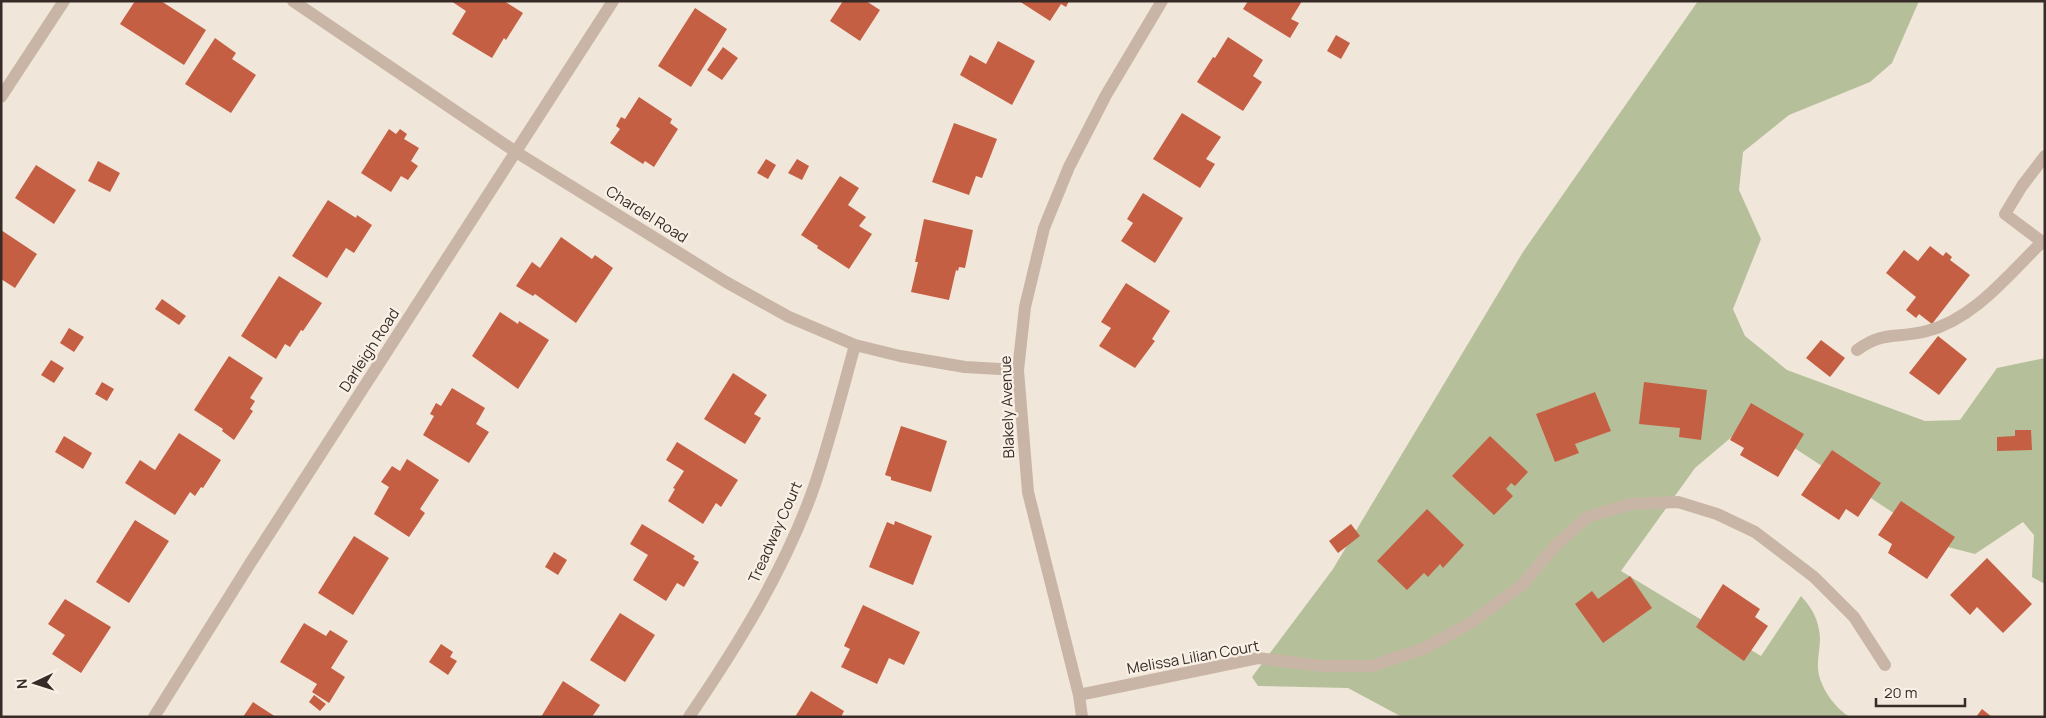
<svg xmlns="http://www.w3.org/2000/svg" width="2046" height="718" viewBox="0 0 2046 718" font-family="Manrope,sans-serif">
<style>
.green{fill:#b5c09a}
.building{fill:#c55f44}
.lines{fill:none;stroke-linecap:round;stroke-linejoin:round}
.lane{stroke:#c9b5a6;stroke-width:12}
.street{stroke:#c9b5a6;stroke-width:12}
.labels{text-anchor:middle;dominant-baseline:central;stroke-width:4.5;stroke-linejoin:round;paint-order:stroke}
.street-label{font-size:15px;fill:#362b27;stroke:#f9f0e6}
</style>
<rect width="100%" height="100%" fill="#f1e6da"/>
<!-- green -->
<path class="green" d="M1698,1h221l-27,62 -22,19 -81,33 -46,37 -4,38 22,49 -28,70 12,27 42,34 138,51 35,-1 37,-52 48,-10v226l-13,-7 2,-42 -11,-13 -48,32 -31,-8 -174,-114 -36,3 -39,33 -74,103 140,85 40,-60c9,10 16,20 18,34 3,13 -2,26 -1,39 2,19 17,39 32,48h-448l-54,-29 -90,-2 -6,-9 81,-108 190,-317z"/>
<!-- building -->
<path class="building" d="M135,1h26l45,29 -22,35 -64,-41z
M451,1h53l19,12 -17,27 -2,-2 -12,20 -40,-24 14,-23z
M843,1h23l14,9 -20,31 -30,-20z
M1019,1h50l-3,6 -5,-3 -11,17z
M1248,1h54l-11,18 8,4 -9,15 -47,-29z
M695,8l32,21 -36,58 -33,-21z
M1336,35l14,8 -9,16 -14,-8z
M1228,37l35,23 -10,16 9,6 -19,29 -46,-29 16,-25 2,1z
M215,38l21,15 -4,6 24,16 -25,38 -46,-29z
M998,41l37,20 -23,44 -52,-30 10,-20 16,9z
M723,47l15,11 -16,22 -15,-10z
M639,97l33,22 -2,4 8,6 -24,38 -9,-6 -2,3 -33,-21 10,-14 -4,-3 5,-9 4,2z
M1182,113l39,24 -15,22 9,5 -15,24 -47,-29z
M954,123l43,16 -15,39 -6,-2 -7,19 -37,-13z
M389,129l7,5 4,-5 7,5 -3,5 15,9 -8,13 7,5 -10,14 -7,-4 -10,16 -30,-19z
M766,159l10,6 -8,14 -11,-6z
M797,159l12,7 -7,14 -14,-7z
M98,161l22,12 -10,19 -22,-11z
M36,165l40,25 -22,34 -39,-26z
M840,176l19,12 -11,17 18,12 -7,9 13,8 -23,35 -32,-21 1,-2 -17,-11z
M1143,193l40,25 -28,45 -34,-22 12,-18 -6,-4z
M328,200l28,18 1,-3 15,10 -18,28 -8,-5 -19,30 -35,-22z
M924,219l49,11 -8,38 -6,-1 -1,4 -2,-1 -7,30 -38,-8 7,-30h-3z
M1,230l36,24 -22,34 -14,-9z
M561,237l31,22 3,-4 18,13 -37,55 -41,-29 -2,2 -17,-10 16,-24 8,6z
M1930,246l13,10 3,-4 6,5 -2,3 20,15 -38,49 -13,-10 -3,4 -10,-8 10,-13 -30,-24 18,-23 14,11z
M279,276l43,27 -19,28 -2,-1 -11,17 -5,-3 -9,15 -35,-23z
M1126,283l44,28 -18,28 3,2 -20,27 -36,-22 12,-18 -10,-6z
M162,299l24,17 -7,9 -24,-16z
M500,312l18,12 1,-3 30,19 -31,49 -46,-33z
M69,328l15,9 -10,15 -14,-9z
M1938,336l29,23 -28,36 -30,-22z
M1821,340l24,18 -15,19 -24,-19z
M229,356l34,22 -13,20 5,3 -5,8 3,2 -19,29 -12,-9 1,-2 -29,-19z
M51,360l13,8 -10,15 -13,-8z
M733,373l34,22 -13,19 7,4 -16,26 -41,-25z
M102,382l12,7 -7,12 -12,-7z
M1644,382l63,8 -6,50 -22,-3 1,-9 -41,-4z
M452,388l33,20 -9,16 13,8 -20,31 -46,-28 11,-19 -4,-2 6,-11 5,3z
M1595,392l16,39 -36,13 4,9 -24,9 -19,-48z
M1751,403l53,31 -26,43 -38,-22 4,-7 -14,-8z
M901,426l46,15 -16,51 -40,-12v-3l-6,-2z
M2015,430h16l1,20 -35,1v-14l18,-1z
M179,433l42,27 -18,28 -2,-1 -6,9 -5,-4 -15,23 -50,-32 15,-23 15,10z
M64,436l28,17 -9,16 -28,-17z
M1490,436l38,36 -13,14 -4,-3 -5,6 7,7 -19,19 -42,-39z
M677,442l61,38 -17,27 -5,-4 -13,21 -35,-23 7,-12 -2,-1 11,-17 -18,-11z
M1832,450l49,33 -23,34 -12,-8 -7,11 -38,-25z
M407,459l32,21 -19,29 5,4 -16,24 -35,-23 15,-27 -8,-5 11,-16 8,5z
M1901,501l54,36 -28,42 -39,-26 4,-9 -14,-9z
M1427,509l37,36 -21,23 -3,-4 -12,13 -4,-4 -17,17 -30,-29z
M135,520l34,21 -40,62 -33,-21z
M895,521l37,15 -19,49 -44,-18 18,-45 7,3z
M642,524l53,32 -2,3 6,3 -15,25 -7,-4 -11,18 -33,-21 15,-25 -18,-11z
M1351,524l9,12 -22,17 -9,-12z
M354,536l35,22 -36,57 -35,-22z
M554,552l13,8 -9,15 -13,-8z
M1987,558l45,46 -29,29 -26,-26 -7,8 -20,-20z
M1630,576l22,32 -49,35 -28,-39 17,-13 6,8z
M1723,584l37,25 -5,8 13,9 -24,35 -48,-34z
M65,599l46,28 -30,46 -29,-19 13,-19 -17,-11z
M863,605l57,27 -16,33 -15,-7 -12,26 -36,-17 9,-18 -6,-3z
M620,613l35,22 -30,47 -35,-22z
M304,623l22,13 4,-6 18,11 -17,27 14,9 -16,26 -17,-11 5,-8 -37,-22z
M441,644l12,8 -3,5 7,4 -9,14 -19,-13z
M563,681l37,24 -8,12h-51z
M811,691l33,20 -3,6h-46z
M314,695l12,9 -6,7 -11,-9z
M253,702l23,15h-33z
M1982,709l10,8h-16z"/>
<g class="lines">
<!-- lane -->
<path class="lane" d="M2045,156l-23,30 -17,28 40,30
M1857,350c27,-20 41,-11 70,-19 47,-12 81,-56 115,-89"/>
<!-- street -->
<path class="street" d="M293,1l223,151 210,130 63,35 66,28 45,11 65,11 53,3
M1,97l63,-96
M1079,695l179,-37 64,8h50l53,-18 42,-23 54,-39 34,-40 32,-29 44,-13 47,-2 39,12 38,18 59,45 40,40 31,48
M154,717l97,-155 362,-561
M689,717c49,-72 96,-148 125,-230 16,-47 28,-95 41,-142
M1082,717l-3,-22 -51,-203 -10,-122 7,-63 19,-79 25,-61 37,-72 56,-94"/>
</g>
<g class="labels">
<!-- street labels -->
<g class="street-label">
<text transform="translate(647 214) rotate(32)">Chardel Road</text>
<text transform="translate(369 350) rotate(-57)">Darleigh Road</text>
<text transform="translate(1007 407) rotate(-92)">Blakely Avenue</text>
<text transform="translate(775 532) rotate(-66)">Treadway Court</text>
<text transform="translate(1193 657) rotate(-10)">Melissa Lilian Court</text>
</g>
</g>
<!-- border -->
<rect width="2046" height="718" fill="none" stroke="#362b27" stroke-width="5"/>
<!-- north arrow -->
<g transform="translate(35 683) rotate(266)" stroke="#f9f0e6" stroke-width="4" paint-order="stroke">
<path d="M0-4L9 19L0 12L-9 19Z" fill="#362b27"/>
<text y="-8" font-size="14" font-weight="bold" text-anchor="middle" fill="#362b27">N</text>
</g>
<!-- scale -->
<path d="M1876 698v8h89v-8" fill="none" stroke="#362b27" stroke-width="2.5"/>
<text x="1884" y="698" font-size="15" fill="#362b27" stroke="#f9f0e6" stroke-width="4" paint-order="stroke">20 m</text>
</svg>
